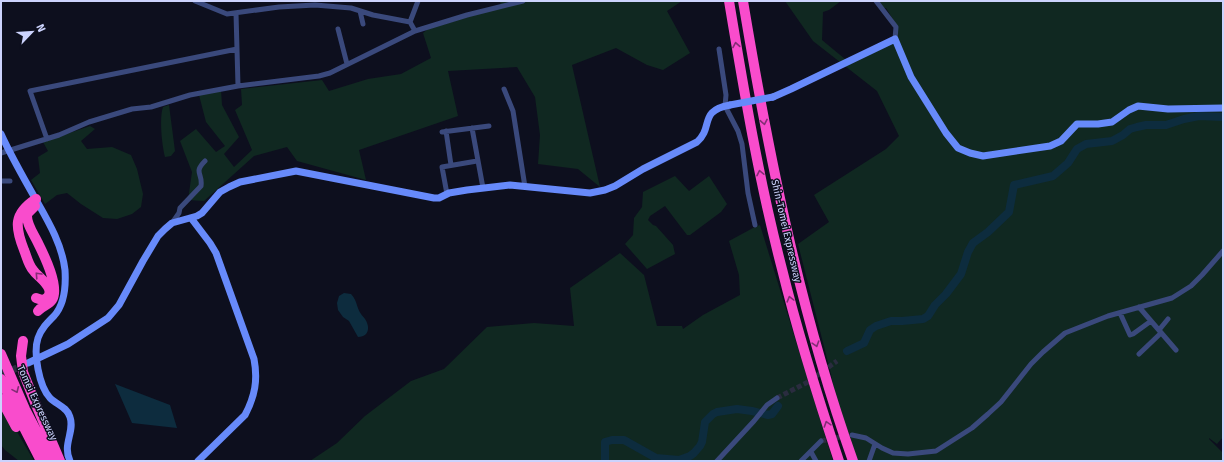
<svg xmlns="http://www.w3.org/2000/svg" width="1224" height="462" viewBox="0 0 1224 462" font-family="'Fira Sans',sans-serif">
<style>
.green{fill:#102821}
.water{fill:#0d2c3e}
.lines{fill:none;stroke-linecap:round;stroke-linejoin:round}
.river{stroke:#0d2c3e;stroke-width:8}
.street-tunnel{stroke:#2a2c3f;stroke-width:5;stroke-dasharray:5 2.5;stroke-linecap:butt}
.secondary-tunnel{stroke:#2a2c3f;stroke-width:7;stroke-dasharray:7 3.5;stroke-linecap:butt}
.street{stroke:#3a497c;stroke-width:5}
.secondary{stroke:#678afa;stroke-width:7}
.highway{stroke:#f94ccc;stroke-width:10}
.secondary-bridge{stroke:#678afa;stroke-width:7}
.oneway{stroke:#832e75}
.labels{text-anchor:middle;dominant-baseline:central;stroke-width:3;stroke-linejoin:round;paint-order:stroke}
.street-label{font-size:10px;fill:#ccd3fd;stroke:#0d0f1e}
</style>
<rect width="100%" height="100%" fill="#0d0f1e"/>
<!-- green -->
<path class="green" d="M500,1h182l-15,10 23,42 -27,17 -16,-5 -31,-17 -44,17 28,122 -22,-18 -40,-5 2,-29 -5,-38 -18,-30 -69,4 10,45 -99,34 7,30 -69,-19 -10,-14 -33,9 -50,45 -16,-1 4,-28 -12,-31 16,-12 20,23 9,-6 -19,-24 -7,-27 22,-5 1,15 17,32 -15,17 10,13 18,-17 -17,-40 7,-5 -1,-16 81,-9 7,11 39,-12 33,-5 30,-16 -8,-25 5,-4 73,-22z
M785,1h56l-12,9 -6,2 -1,28 29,24 44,-22 17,34 -17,-39 2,-11 -11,-18 -4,1 -4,-8h345v436l-6,7 -8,-6v1l14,14v8h-56l-2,-1 -2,1h-305l-21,-56 -6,-31 -33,-130 31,-22 -15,-27 72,-46 13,-13 -22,-45 -64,-50z
M169,105l6,46 -4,5 -6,1c-3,-11 -6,-39 -2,-50z
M90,126l5,3 -14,12 6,8 25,-2 19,8 6,14 6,25 -2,13 -9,7 -15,5 -14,-1 -22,-14 -14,-11 -10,2 -12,9 -14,-24 9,-7 -2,-16 10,-6 -5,-9z
M675,176l14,15 20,-15 18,28 -6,8 -31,23h-3l-22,-29 -15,10 -2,4 5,5 3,1 17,19 2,9 -28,15 -22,-25 8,-9 1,-17 8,-11 1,-15z
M760,225l73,236h-523l27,-18 28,-27 46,-35 33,-12 43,-42 47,-4 40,3 -4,-38 50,-35 24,22 13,51h25l1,3 20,-14 37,-20 -1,-20 -10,-34 24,-13z
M1,404l33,57h-15l-14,-11 -4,-5z"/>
<!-- water -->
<path class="water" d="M344,293l7,1c7,8 5,13 10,20 1,2 3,3 4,5 6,9 3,18 -7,18l-9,-16 -6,-4 -5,-7 -1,-7 2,-7z
M115,384l55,21 7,23 -45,-5z"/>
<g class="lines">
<!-- river -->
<path class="river" d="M847,351l17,-8 6,-13 6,-4 15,-5h11l21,-2 5,-3 7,-11 11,-11 15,-20 7,-22 5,-9 15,-11 21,-20 5,-27 39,-9 15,-13 9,-14 9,-5 26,-3 11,-6 7,-6 7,-2 9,-2h20l18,-6 15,-3 24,1
M605,461v-19l7,-2h12l32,18 23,2 11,-4 4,-3 6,-7 2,-4 3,-20 8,-8 4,-2 20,-3 15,2 16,4 4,-1 6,-8"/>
<!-- street-tunnel -->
<path class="street-tunnel" d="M777,398l31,-16 29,-21
M821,441l24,-5"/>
<!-- secondary-tunnel -->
<path class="secondary-tunnel" d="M1,375l25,-11"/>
<!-- street -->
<path class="street" d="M195,1l32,13 52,-7 36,-2 36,3 22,7 37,7
M876,1l20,26 -1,12
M360,11l3,13
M236,13l2,73
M338,29l9,35
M415,31l-5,-9 8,-21
M719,49l7,46 -1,11 13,25 4,13 6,49 7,32
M504,89l9,22 12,76
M472,128l11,60
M446,131l5,34
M442,132l47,-6
M47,139l-17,-48 207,-42
M1,153l58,-18 30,-13 43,-13 19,-2 39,-12 48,-9 81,-10 11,-3 85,-42 52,-16 56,-14
M1,181h9
M447,194l-5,-27 35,-6
M172,223l7,-10 1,-5 21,-22c2,-13 -8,-13 4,-25
M1139,307l37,43
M1120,313l10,22 3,-1 18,-13
M1159,330l9,-11
M1139,354l22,-21
M852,435l14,3 16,10 11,5 15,1 28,-3 36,-23 16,-14 13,-12 30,-38 12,-12 22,-19 43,-17 64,-18 19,-12 11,-11 21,-24
M811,452l5,9
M717,461l37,-40 13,-16 10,-7
M801,461l20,-20
M869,461l6,-17"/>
<!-- secondary -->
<path class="secondary" d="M773,97l18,-8 104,-50 16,38 35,56 12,15 12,5 13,3 67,-10 11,-5 16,-17h21l14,-2 17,-12 9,-4 30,3 55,-1
M1,134c10,22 22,43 34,64 13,23 27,46 30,72 1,16 0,34 -11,46 -7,7 -13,13 -16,22 -5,15 1,48 12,60 7,7 17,9 20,19 5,15 -8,27 0,44
M191,218l19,25 6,10 38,106c4,21 1,37 -9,56l-47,46
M28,363l40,-19 40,-26 11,-13 24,-44 15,-25 7,-7 7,-6 25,-7 5,-3 18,-21 9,-5 11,-5 56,-11 138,27h5l10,-5 18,-3 43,-5 80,8 15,-3 10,-4 28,-17 54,-27c17,-15 1,-31 33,-37"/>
<!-- highway -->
<path class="highway" d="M729,1c15,90 30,180 53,268 16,65 36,129 57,192
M743,1c26,156 57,311 110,460
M36,199c-23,15 -21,28 -12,51 3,7 4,14 9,20 4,6 13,11 16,19 2,6 -2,10 -7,11l-6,-2
M35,206l-8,8c-1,10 7,20 11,29 6,12 22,44 14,57 -3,5 -10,6 -14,11
M23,341l-2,15 2,16 11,28 26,61
M1,354l24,55 27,52
M1,379l16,35 24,47
M1,399l15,28"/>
<!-- secondary-bridge -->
<path class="secondary-bridge" d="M730,105l43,-8"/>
</g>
<!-- one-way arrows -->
<defs><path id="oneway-chevron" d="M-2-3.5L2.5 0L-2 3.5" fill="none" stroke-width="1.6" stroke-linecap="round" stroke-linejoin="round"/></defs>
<g class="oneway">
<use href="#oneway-chevron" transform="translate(736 45) rotate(-100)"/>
<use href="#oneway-chevron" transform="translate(764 122) rotate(79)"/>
<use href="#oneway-chevron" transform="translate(760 173) rotate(-102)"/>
<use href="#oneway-chevron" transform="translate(38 275) rotate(-133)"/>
<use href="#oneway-chevron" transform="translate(790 299) rotate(-105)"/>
<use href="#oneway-chevron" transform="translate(816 344) rotate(73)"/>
<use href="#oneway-chevron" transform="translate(16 390) rotate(66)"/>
<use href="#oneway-chevron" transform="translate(827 424) rotate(-108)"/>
</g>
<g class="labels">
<!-- street labels -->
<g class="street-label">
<text transform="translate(786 231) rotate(77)">Shin-Tomei Expressway</text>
<text transform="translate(37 403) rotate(65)">Tomei Expressway</text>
</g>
</g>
<!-- border -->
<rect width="1224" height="462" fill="none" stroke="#ccd3fd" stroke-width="4"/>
<!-- north arrow -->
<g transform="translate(32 32) rotate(65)" stroke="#0d0f1e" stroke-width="3" paint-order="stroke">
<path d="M0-3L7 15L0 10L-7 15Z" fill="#ccd3fd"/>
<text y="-6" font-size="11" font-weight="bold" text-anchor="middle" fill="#ccd3fd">N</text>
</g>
</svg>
